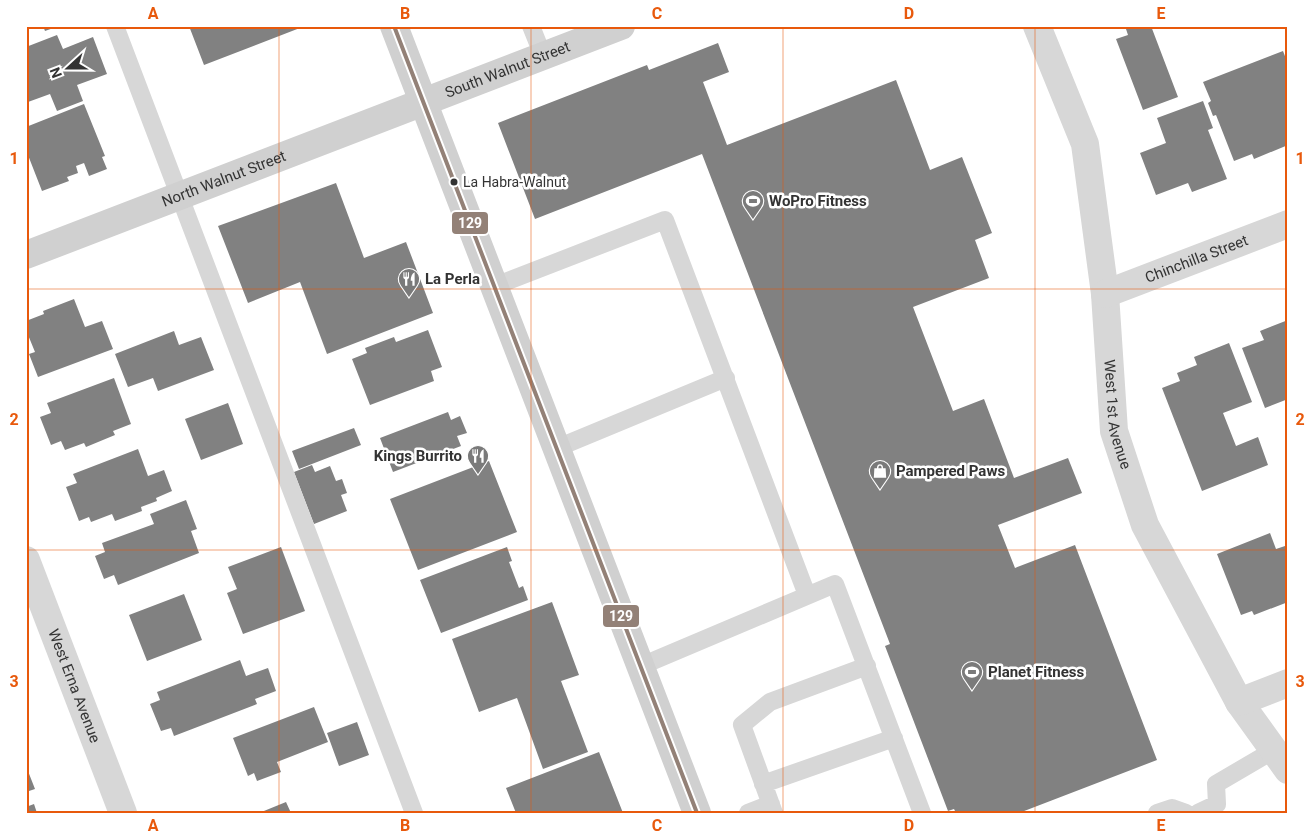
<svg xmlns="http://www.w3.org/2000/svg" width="1314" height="839" viewBox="0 0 1314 839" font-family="Roboto,sans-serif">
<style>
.building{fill:#818181}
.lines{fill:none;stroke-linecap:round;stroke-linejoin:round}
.lane{stroke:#d7d7d7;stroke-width:18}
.street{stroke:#d7d7d7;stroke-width:28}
.secondary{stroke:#d0d0d0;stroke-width:28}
.bus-1-casing{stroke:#fff;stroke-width:8}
.bus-1{stroke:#938177;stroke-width:4}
.grid{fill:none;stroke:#e8590c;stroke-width:1;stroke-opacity:0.55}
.bus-dot{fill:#333;stroke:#fff;stroke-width:2}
.labels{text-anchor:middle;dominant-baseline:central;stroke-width:5;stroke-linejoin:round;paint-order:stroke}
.bus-label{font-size:14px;fill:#333;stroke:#fff;text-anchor:start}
.street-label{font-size:15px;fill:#333;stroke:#fff}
.poi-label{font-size:15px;font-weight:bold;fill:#333;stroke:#fff;text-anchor:start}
.line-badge{stroke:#fff;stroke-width:2}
.badge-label{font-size:14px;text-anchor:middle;font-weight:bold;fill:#fff}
.neatline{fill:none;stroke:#e8590c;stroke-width:2}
.grid-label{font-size:16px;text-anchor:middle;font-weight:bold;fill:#e8590c}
</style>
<rect width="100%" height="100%" fill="#fff"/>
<!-- building -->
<path class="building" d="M43,26h16l-14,5z
M189,26h116l-101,39z
M1125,26h26l27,71 -35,13 -27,-71 12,-4z
M57,35l6,14 30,-12 14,37 -30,11 6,16 -26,10 -7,-17 -22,8 -2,-4v-51z
M718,43l11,29 -26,10 24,63 169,-65 34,90 32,-13 30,76 -17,7 14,38 -76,29 40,104 31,-12 30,79 54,-20 14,35 -84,32 17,43 60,-23 82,215 -138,53h-63l-2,-4 -6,2 -63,-165 5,-2 -188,-490 -167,65 -37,-96 149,-58 2,5z
M1283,51l5,13v76h-2l2,5 -34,14 -2,-5 -18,7 -18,-46 -3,1 -5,-13 3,-2 -8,-19z
M1203,101l10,27 -5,2 19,49 -35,13 -4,-9 -32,12 -16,-42 26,-10 -9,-25z
M84,104l21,52 -3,1 5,12 -18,7 -5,-13 -8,3 2,7 -11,4 2,4 -27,10 -16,-41v-23z
M336,183l28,75 42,-16 27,71 -106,41 -27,-72 -52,21 -30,-77z
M74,299l11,28 17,-6 11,28 -75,28 -9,-23 6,-2 -9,-22v-9l18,-7 -1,-3z
M1288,320v79l-23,9 -23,-60 22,-8 -4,-9z
M428,330l14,37 -11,4 3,10 -64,24 -18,-46 15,-6 -2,-5 29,-11 2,5z
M174,331l5,14 22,-8 13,33 -56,21 -5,-13 -25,9 -13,-33z
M1229,343l23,59 -29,11 13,33 22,-9 10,28 -66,26 -40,-103 18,-7 -3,-8 20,-8 -3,-8z
M114,378l17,46 -18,7 2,4 -29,12 -2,-4 -19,7 -4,-9 -10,4 -11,-28 11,-4 -4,-10z
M228,403l15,41 -42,16 -16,-41z
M448,412l3,8 9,-4 7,17 -10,3 4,10 -68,26 -13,-34z
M354,428l7,17 -62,24 -7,-18z
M138,449l10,27 16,-6 8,21 -16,7 1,3 -16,6 1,4 -27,10 -3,-7 -21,8 -2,-5 -10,4 -13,-34 11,-4 -4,-9z
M489,461l28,71 -99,38 -28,-71z
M312,465l3,7 15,-6 6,15 6,-2 5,14 -6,2 6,16 -33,13 -20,-52z
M186,500l11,29 -6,2 8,22 -81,32 -4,-10 -10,4 -9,-23 10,-4 -3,-9 52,-19 -4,-10z
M1270,533l6,16 12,-4v57l-34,13 -2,-4 -11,4 -24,-61z
M281,547l24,64 -62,23 -16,-41 10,-4 -9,-22z
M507,547l5,14 -3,1 10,26 4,-2 5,14 -87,33 -21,-53z
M184,594l18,46 -55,21 -18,-46z
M552,602l27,73 -18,6 27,71 -45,17 -26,-71 -38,14 -27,-73z
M240,660l6,16 22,-8 8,23 -21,8 2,5 -83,32 -3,-8 -10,3 -11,-27 10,-4 -3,-8z
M314,707l14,35 -51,20 4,10 -24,9 -3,-8 -6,3 -15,-38z
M357,722l12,33 -30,11 -12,-33z
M599,752l24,61h-107l-10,-25z
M26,766l9,23 -9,3z
M286,802l5,11h-32z
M34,804l3,9h-11v-6z"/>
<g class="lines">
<!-- lane -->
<path class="lane" d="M115,26l299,787
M531,26l12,30
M495,286l170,-66 142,375
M557,448l169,-70
M641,666l194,-82 87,229
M763,784l131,-46
M748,813l23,-9
M774,813l-32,-88 28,-23 97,-36
M1157,813l15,-5 14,5
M1198,813l19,-9 -1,-20 58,-34"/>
<!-- street -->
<g class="street">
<path id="s1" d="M1037,26l48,118 20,150 9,137 31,94 94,177 49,68"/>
<path id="s2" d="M1105,294l183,-70"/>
<path id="s3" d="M26,560l97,253"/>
<path d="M1239,702l49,-19"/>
</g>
<!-- secondary -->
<g class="secondary">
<path d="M394,26l303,787"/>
<path id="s4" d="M26,255l595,-229"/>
</g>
<!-- bus-1 casing -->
<g class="bus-1-casing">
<path id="bus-1" d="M394,26l303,787"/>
</g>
<!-- bus-1 -->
<use href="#bus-1" class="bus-1"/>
</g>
<!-- grid -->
<path class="grid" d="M279,26v787M531,26v787M783,26v787M1035,26v787M26,289h1262M26,550h1262"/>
<!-- icons -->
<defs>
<g id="stadium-pin" transform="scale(1.125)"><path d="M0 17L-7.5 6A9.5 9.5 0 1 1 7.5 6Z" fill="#7a7a7a" stroke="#fff"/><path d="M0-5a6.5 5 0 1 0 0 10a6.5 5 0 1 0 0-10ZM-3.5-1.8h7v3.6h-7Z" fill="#fff"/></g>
<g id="restaurant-pin" transform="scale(1.125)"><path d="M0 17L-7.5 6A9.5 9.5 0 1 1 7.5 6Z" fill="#7a7a7a" stroke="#fff"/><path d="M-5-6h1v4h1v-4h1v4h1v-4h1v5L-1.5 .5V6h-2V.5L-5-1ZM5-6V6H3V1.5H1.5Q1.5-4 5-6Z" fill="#fff"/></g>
<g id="shop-pin" transform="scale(1.125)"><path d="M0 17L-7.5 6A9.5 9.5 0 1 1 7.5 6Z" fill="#7a7a7a" stroke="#fff"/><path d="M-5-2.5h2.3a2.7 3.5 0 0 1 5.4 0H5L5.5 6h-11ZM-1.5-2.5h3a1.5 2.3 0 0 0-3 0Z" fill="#fff"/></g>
</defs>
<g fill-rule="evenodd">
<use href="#stadium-pin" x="753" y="201"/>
<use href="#restaurant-pin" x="409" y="279"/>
<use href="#restaurant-pin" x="478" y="456"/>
<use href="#shop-pin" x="880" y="471"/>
<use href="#stadium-pin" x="972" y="672"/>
</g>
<!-- markers -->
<circle class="bus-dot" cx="454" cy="182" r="4.5"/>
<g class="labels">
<!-- bus labels -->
<g class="bus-label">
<text x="463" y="182">La Habra-Walnut</text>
</g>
<!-- street labels -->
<g class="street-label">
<text stroke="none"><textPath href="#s4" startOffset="516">South Walnut Street</textPath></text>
<text stroke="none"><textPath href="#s4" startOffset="212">North Walnut Street</textPath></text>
<text stroke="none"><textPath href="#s2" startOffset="98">Chinchilla Street</textPath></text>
<text stroke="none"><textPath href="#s1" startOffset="400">West 1st Avenue</textPath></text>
<text stroke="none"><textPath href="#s3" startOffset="135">West Erna Avenue</textPath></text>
</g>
<!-- poi labels -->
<g class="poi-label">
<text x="769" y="201">WoPro Fitness</text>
<text x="425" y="279">La Perla</text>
<text x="462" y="456" text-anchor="end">Kings Burrito</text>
<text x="896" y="471">Pampered Paws</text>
<text x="988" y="672">Planet Fitness</text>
</g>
</g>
<g class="line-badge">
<rect x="451" y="211" width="38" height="24" rx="5" fill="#938177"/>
<rect x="602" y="604" width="38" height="24" rx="5" fill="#938177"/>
</g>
<g class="badge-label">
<text x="470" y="228">129</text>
<text x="621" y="621">129</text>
</g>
<!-- border -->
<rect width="1314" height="839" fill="none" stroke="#ffffff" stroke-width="55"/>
<!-- north arrow -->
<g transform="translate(68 68) rotate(249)" stroke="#ffffff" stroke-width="4" paint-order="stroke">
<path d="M0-4L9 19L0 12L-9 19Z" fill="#333333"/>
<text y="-8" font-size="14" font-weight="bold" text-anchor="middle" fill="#333333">N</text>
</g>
<rect x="28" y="28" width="1258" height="784" class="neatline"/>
<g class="grid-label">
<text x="153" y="19">A</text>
<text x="405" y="19">B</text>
<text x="657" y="19">C</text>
<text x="909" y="19">D</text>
<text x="1161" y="19">E</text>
<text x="14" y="164">1</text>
<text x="1300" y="164">1</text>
<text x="14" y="425">2</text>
<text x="1300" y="425">2</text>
<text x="14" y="687">3</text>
<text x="1300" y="687">3</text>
<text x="153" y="831">A</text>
<text x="405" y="831">B</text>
<text x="657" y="831">C</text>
<text x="909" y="831">D</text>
<text x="1161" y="831">E</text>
</g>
</svg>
